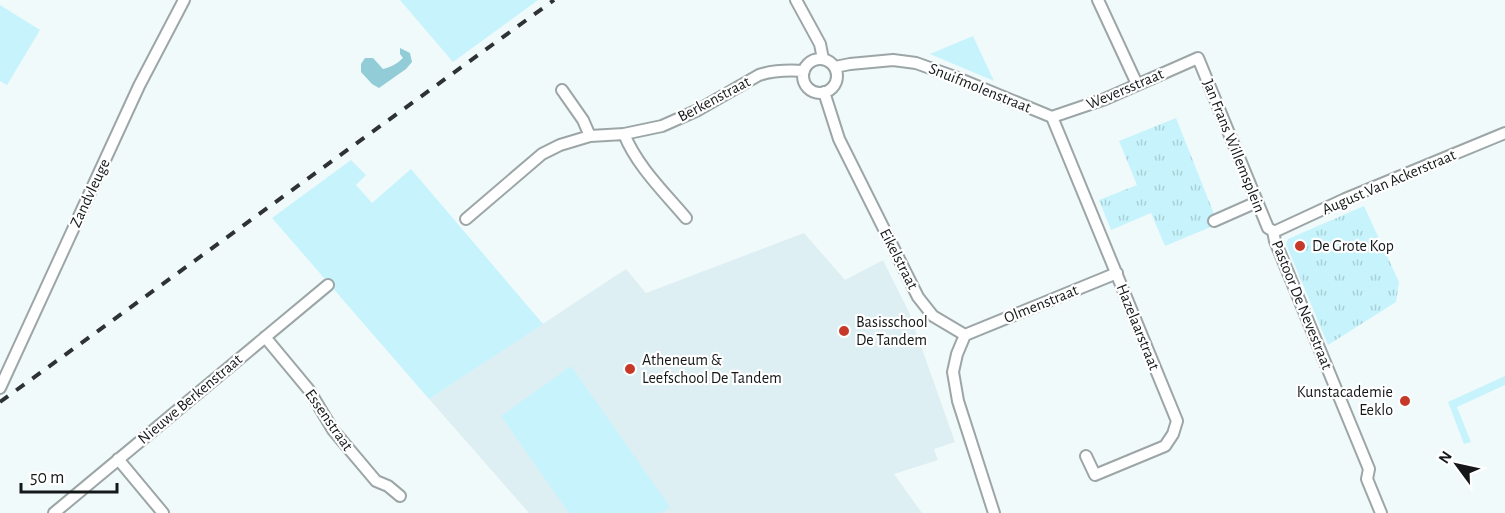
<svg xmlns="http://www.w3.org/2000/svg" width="1505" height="513" viewBox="0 0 1505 513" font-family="'Alegreya Sans',sans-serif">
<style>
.built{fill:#ddeff3}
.grass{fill:#c6f3fc}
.park{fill:url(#park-tufts)}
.water{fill:#91ccd7}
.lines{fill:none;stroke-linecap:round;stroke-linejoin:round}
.minor-casing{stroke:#9da6a7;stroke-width:14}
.minor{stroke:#fff;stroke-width:10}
.rail{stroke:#2e3233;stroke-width:4;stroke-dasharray:10 10;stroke-linecap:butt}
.poi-dot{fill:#c63929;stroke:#fff;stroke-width:2}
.labels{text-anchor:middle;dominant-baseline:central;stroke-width:4.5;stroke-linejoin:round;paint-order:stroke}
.street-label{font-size:16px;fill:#151819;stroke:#fff}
.poi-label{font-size:16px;fill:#151819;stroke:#fff;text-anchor:start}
</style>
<defs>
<pattern id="park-tufts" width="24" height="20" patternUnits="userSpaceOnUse" patternTransform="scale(1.5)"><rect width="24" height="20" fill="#c6f3fc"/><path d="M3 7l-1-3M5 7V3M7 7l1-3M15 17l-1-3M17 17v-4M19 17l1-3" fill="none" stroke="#a9d0d7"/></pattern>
</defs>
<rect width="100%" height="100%" fill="#f1fafb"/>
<!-- built -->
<path class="built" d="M804,233l41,47 38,-20 26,52 46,130 -21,7 4,11 -44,14 28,39h-393l-100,-114 197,-130 20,24z"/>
<!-- grass -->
<path class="grass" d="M400,0h138l-85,62z
M0,5l40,25 -33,55 -7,-4z
M973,36l21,45 -64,-27z
M351,160l15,15 -10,10 16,18 39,-34 132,155 -114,75 -157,-181z
M571,366l99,141 -9,6h-92l-68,-97z
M1505,376v9l-48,22 14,35 -7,2 -16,-42z"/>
<!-- park -->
<path class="park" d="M1176,118l42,106 -53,22 -14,-33 -40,17 -12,-30 38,-15 -18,-44z
M1364,206l35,76 -3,20 -68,43 -42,-101 2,-5z"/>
<!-- water -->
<path class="water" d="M400,48l10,5 2,9 -6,7 -27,19 -7,-4 -11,-12v-8l4,-6h8l10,11c8,-2 14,-5 20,-11l-3,-4z"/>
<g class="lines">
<!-- minor casing -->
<g class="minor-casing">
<path id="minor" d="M796,0l24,44 3,15
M1098,0l39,84
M803 76a17 17 0 1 1 34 0a17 17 0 1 1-34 0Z
M835,67l15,-3 43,-4 23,3 39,14 97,40
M562,90l21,30 7,16 34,-2
M824,92l15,47 79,158 15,19 32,19
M1052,117l125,304 -4,13 -8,12 -70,29 -9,-19
M1052,117l53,-18 93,-41 70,170 5,3
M686,218c-22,-26 -49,-52 -62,-84l38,-8 36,-16 61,-35c15,-5 29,-5 45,-4
M466,219l76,-65 18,-9 30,-9
M1214,221l43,-19
M1273,231l2,10 94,228 -2,10 14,34
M1273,231h3l69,-32 160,-66
M965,335l-8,19 -4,18 5,29 36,112
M965,335l152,-62
M265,337l44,53 24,40 43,51 12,5 12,10
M0,388l139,-302 45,-86
M118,459l45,54
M54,513l274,-228"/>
</g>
<!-- minor -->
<use href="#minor" class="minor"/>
<!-- rail -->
<path class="rail" d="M0,402l554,-402"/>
</g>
<!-- markers -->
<g class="poi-dot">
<circle cx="1300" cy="246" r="6"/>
<circle cx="844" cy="331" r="6"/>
<circle cx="630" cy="369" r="6"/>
<circle cx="1405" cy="401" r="6"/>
</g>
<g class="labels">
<!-- street labels -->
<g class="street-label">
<text transform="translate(980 88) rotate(22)">Snuifmolenstraat</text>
<text transform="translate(1125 89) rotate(-23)">Weversstraat</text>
<text transform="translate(714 99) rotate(-28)">Berkenstraat</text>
<text transform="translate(1234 146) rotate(68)">Jan Frans Willemsplein</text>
<text transform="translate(1389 182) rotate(-23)">August Van Ackerstraat</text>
<text transform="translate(90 193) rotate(-65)">Zandvleuge</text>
<text transform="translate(899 259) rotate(63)">Eikelstraat</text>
<text transform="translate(1041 304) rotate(-22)">Olmenstraat</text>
<text transform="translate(1302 305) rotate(68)">Pastoor De Nevestraat</text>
<text transform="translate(1138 327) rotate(68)">Hazelaarstraat</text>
<text transform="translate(190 399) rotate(-40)">Nieuwe Berkenstraat</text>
<text transform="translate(329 420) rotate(55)">Essenstraat</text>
</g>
<!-- poi labels -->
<g class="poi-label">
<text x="1312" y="246">De Grote Kop</text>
<text x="856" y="322">Basisschool<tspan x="856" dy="18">De Tandem</tspan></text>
<text x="642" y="360">Atheneum &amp;<tspan x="642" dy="18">Leefschool De Tandem</tspan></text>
<text x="1393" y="392" text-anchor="end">Kunstacademie<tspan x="1393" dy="18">Eeklo</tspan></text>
</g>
</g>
<!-- north arrow -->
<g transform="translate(1457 465) rotate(303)" stroke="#ffffff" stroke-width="4.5" paint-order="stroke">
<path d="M0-4.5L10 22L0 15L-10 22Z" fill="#151819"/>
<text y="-9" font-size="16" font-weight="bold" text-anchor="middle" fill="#151819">N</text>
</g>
<!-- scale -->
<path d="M21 483v9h96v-9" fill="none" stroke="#151819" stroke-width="3"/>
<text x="30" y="483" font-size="18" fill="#151819" stroke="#ffffff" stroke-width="4.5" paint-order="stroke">50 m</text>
</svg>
